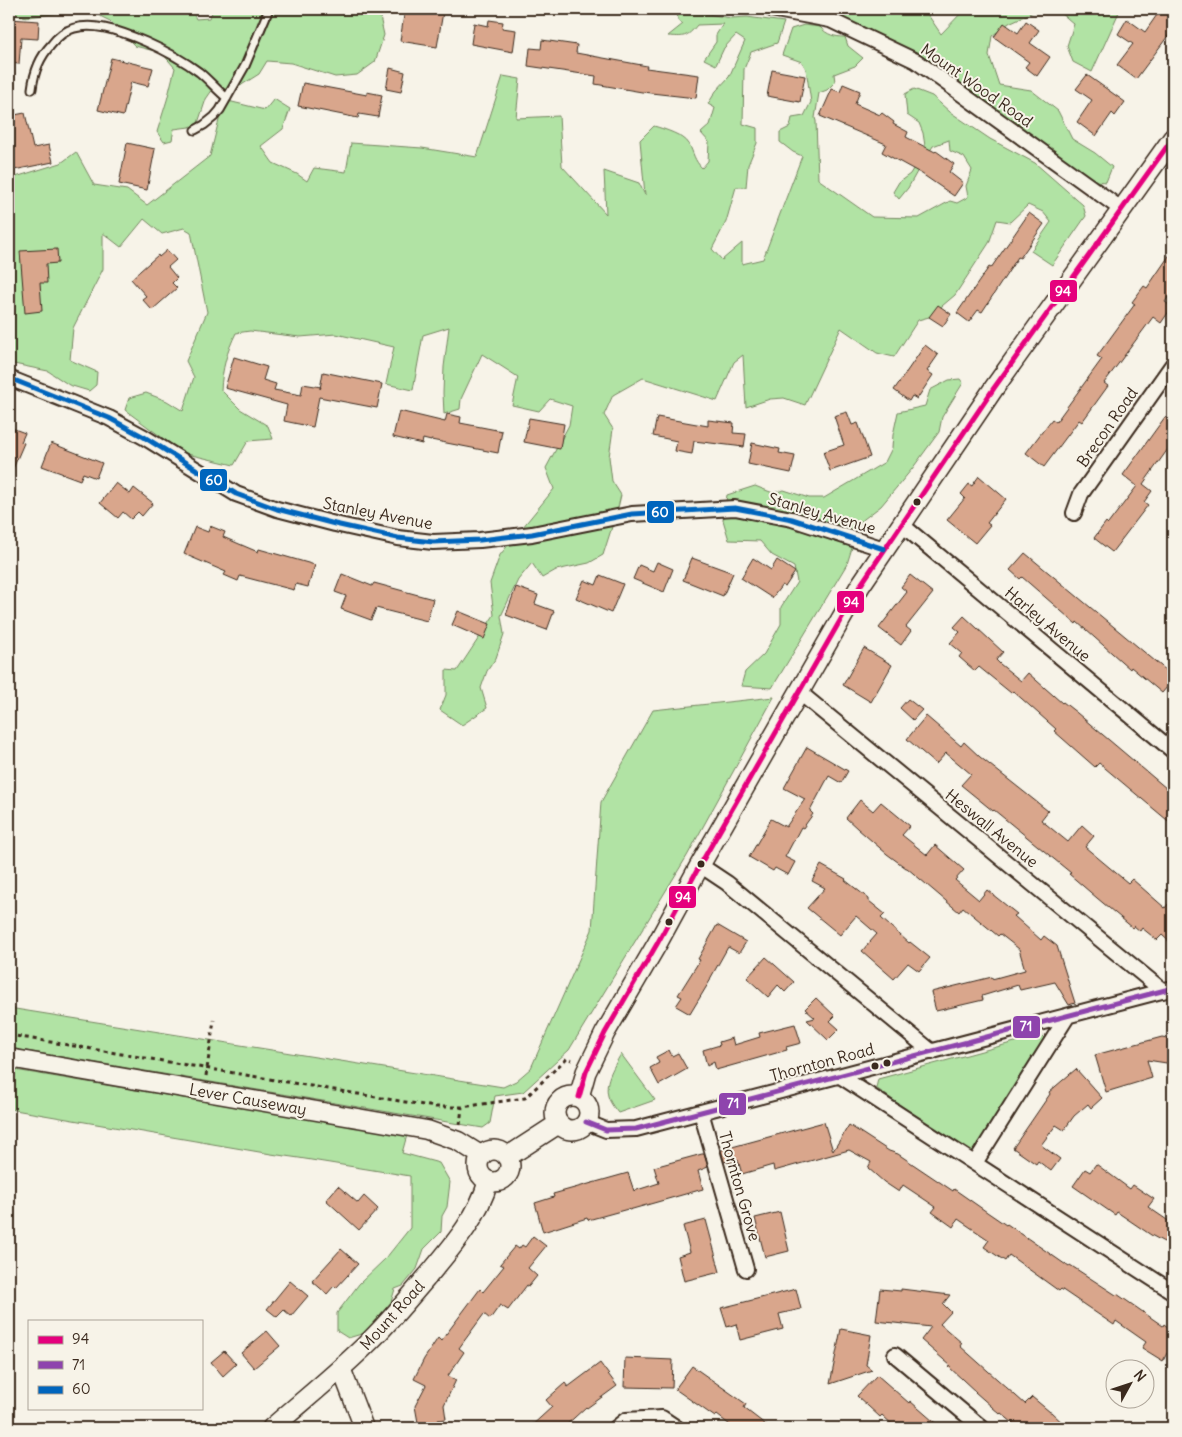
<svg xmlns="http://www.w3.org/2000/svg" width="1182" height="1437" viewBox="0 0 1182 1437" font-family="Delius,sans-serif">
<style>
.green{fill:#b1e3a4;stroke:#768661}
.building{fill:#d9a68c;stroke:#3b2a1e}
.lines{fill:none;stroke-linecap:round;stroke-linejoin:round}
.service-casing{stroke:#3b2a1e;stroke-width:11}
.minor-casing{stroke:#3b2a1e;stroke-width:18}
.tertiary-casing{stroke:#3b2a1e;stroke-width:21}
.secondary-casing{stroke:#3b2a1e;stroke-width:22}
.path{stroke:#3b2a1e;stroke-width:3;stroke-dasharray:4 4;stroke-linecap:butt}
.service{stroke:#f7f3e8;stroke-width:7}
.minor{stroke:#f7f3e8;stroke-width:14}
.tertiary{stroke:#f7f3e8;stroke-width:18}
.secondary{stroke:#f7f3e8;stroke-width:19}
.bus-1-casing{stroke:#f7f3e8;stroke-width:9}
.bus-2-casing{stroke:#f7f3e8;stroke-width:9}
.bus-3-casing{stroke:#f7f3e8;stroke-width:9}
.bus-1{stroke:#e5007d;stroke-width:5}
.bus-2{stroke:#8e44ad;stroke-width:5}
.bus-3{stroke:#0065bd;stroke-width:5}
.bus-dot{fill:#3b2a1e;stroke:#f7f3e8;stroke-width:2}
.labels{text-anchor:middle;dominant-baseline:central;stroke-width:4;stroke-linejoin:round;paint-order:stroke}
.street-label{font-size:16px;fill:#3b2a1e;stroke:#f7f3e8}
.line-badge{stroke:#f7f3e8;stroke-width:2}
.badge-label{font-size:14px;text-anchor:middle;font-weight:bold;fill:#fff}
</style>
<rect width="100%" height="100%" fill="#f7f3e8"/>
<filter id="ink" filterUnits="userSpaceOnUse"><feTurbulence type="fractalNoise" baseFrequency=".02" numOctaves="2"/><feDisplacementMap in="SourceGraphic" scale="10" xChannelSelector="R" yChannelSelector="G"/><feConvolveMatrix kernelMatrix="1 2 1 2 8 2 1 2 1" color-interpolation-filters="sRGB"/></filter>
<g filter="url(#ink)">
<!-- green -->
<path class="green" d="M9,9h182l5,10 13,-1 5,-9h168l-2,8 4,18 -9,27 -18,13 -22,2 -44,-14 -24,-2 -8,13 -27,17 -17,-5 -9,13 -9,27 -23,3 -2,11 -8,2 -7,-10 10,-32 8,-32 -13,-15 -27,-7 -25,-25 -22,-11 -61,7 -18,-4z
M806,9h118l17,25 24,-25h157l-3,3 -27,60 -19,-10 -6,-16 7,-22 -14,-12h-27l-24,11 -17,13 -3,19 10,30 32,5 27,21 14,28 23,14 17,14 -6,15 -12,-1 -16,-8 -159,-117 -56,-28z
M677,11l19,1 35,6 16,-1 37,5 -7,21 -26,9 -7,17 -1,55 14,4v15l-9,22 -2,22h-10l-10,35 -14,27 10,11 20,-17v21l21,-5 39,-103 -9,-4 -13,-10v-10l10,-5 2,-9 12,-2 7,-14 -5,-33 -4,-7 -20,-7 9,-26 13,-4 16,2c7,8 15,10 25,10l3,9 15,12 -8,8 -21,8 1,8 -8,8 -8,3 -4,25 1,3 2,58 54,38 47,1 31,-17 7,2 11,-6 -2,-11 6,-16 -8,-13 -14,-6 -1,-11 -16,6 -15,24 -10,18 -9,11 -6,-7 6,-10 11,-8 9,-15 6,-13 -2,-13 -4,-10 -12,-8 -2,-21 9,-5 18,7 18,16 40,27 45,24 48,42 3,11 -34,49 -21,-14 20,-29 -8,-10 -15,-7 -18,17 -13,-2 -8,23 -34,52 -26,22 -11,3 -24,37 -17,-4 -36,-25 -36,77 -21,-7 -14,1 -24,8 -3,-52 -9,7 -17,39 -74,-23 -30,17 -9,20 9,14 -4,28 3,24 9,14 -3,13 -15,47 -14,8 -33,7 -14,8 -10,-15 -14,17 -17,36 3,18 -8,24 -9,13 -6,17 6,20 -25,17 -22,-15 6,-15v-25l11,1 37,-56 -4,-32 10,-28 54,-66 -8,-21 23,-43 3,-19 -22,-7 -11,12 -27,-6 6,-28 -36,-23 -21,45 -1,10 -16,5 -1,-21 1,-26 5,-40 -26,8 -10,55 -27,-6 8,-37 -58,-13 -36,3 -50,-6 -14,2c-9,18 -14,36 -15,57l19,19 28,17 5,13 -25,2 -14,24 -51,-12 -58,-43 4,-12 17,-5 21,8 16,10 11,-34 -8,-16 21,-49 -16,-80 -7,-4 -22,6 -18,-15 -23,28 -18,-14v36l-30,59 -3,32 27,12 -1,13 -7,6 -20,-6 -21,-14 -39,-8v-184l52,-16 15,-11 18,33 33,5 20,15 63,-49 14,-56 41,10 9,-11 16,10 -7,20 -22,17 12,17 24,11 10,7 7,-13 32,4 5,-29 71,5 55,9 26,-81 17,3 -4,39 43,-2 3,50 44,48 -2,-43 35,12 6,12 -5,-55 14,-14c10,3 30,9 35,18 5,10 5,16 13,24l6,-7 1,-19 -8,-9 9,-8 5,-17 -7,-4 8,-13 13,-14 16,-36 -9,-6 -12,13 -8,17 -12,-6 12,-17v-7l7,-11 -26,1c-10,13 -14,12 -29,11l15,-12 -5,-4z
M960,379l3,4 -21,34 -3,15 -27,37 -31,37 -21,16 -13,42 -75,124 -31,-2 4,-14 19,-18 17,-30v-17l16,-25 -3,-15 -22,-12 -12,-14 -31,-1 -6,-20 4,-25 28,-9 18,7 11,-3 25,8h15l61,-36 7,-14 1,-13 5,-23 27,-6 5,-16 19,-10z
M774,697l-87,159 -118,194 -46,42 -28,4 -5,27 -7,5 -474,-80v-40l494,79 13,-6 15,-13 61,-138 9,-128 52,-92z
M1041,1035l4,4 -74,116 -95,-67 2,-9z
M621,1054l34,46 -37,13c-3,-4 -7,-9 -9,-14 -6,-16 4,-31 12,-45z
M9,1069l398,66 -5,18 37,10 11,19 -3,25 -5,9 -1,16 -17,17 -7,20 -14,17 -8,3 -4,13 -26,31 -17,5 -11,-7v-18l22,-29 27,-26 24,-30v-52l-111,-18 -28,-4 -262,-45z"/>
<!-- building -->
<path class="building" d="M405,9l24,4v-3l14,2 -6,35 -37,-6z
M1161,9h12v20l-37,50 -19,-14 16,-21 -15,-10 9,-15 18,13z
M9,19l30,2 -1,18 -17,-1 -2,26 -10,-1z
M489,20l14,2 -1,6 14,2 -3,22 -42,-8 3,-21 14,3z
M1026,21l13,9 -9,13 20,14 -13,19 -12,-9 4,-5 -35,-25 10,-14 14,10z
M542,40l35,5 -1,8 71,13 -1,2 53,7 -3,23 -54,-6 -47,-8 1,-8 -68,-10 2,-18 11,1z
M111,58l42,10 -5,18 -17,-4 -8,34 -25,-6z
M390,68l15,4 -4,20 -15,-3z
M772,70l33,6 -5,26 -33,-6z
M1087,75l38,27 -10,14 -3,-3 -16,23 -19,-14 15,-22 -16,-11z
M303,83l64,12v-3l15,3 -4,22 -19,-3 -1,4 -60,-12z
M843,84l17,7 -5,13 25,11 2,-2 12,9 -1,2 15,8 -2,5 29,15 1,-1 18,13 -5,8 14,11 -9,13 -32,-22 -40,-22 4,-8 -66,-28 12,-27 8,3z
M25,113l8,35 16,-3 4,17 -44,9v-18l4,-1 -4,-18v-18z
M127,143l28,6 -8,41 -28,-6z
M1029,213l15,11 -24,34 -2,-1 -36,55 -4,-2 -9,12 -12,-9 32,-46 2,1z
M57,249l1,14 -12,1 1,19h-7l2,28 -17,2 -5,-62z
M167,250l9,10 -8,7 9,11 -5,5 5,5 -25,22 -10,-11 4,-3 -15,-17 27,-24 1,2z
M1173,250v40l-8,12 7,5 -11,16 -8,-6 -49,66 4,3 -26,36 -3,-2 -35,47 -18,-14 26,-34 4,3 46,-63 -5,-3 38,-52 -3,-2 12,-16 3,2z
M938,305l13,9 -8,12 -14,-9z
M925,345l13,10 -11,16 6,4 -16,24 -5,-3 -3,5 -15,-11z
M234,357l33,10 -4,13 13,4 -2,6 27,5 2,-11 18,3 -1,2 3,-17 59,12 -5,24 -58,-11 -6,30 -29,-6 3,-16 -62,-17z
M399,411l46,11 2,-8 14,3 -1,6 42,8 -4,22 -67,-13v1l-8,-2 -1,5 -29,-7z
M847,412l5,13 6,-2 12,34 -40,14 -7,-19 21,-7 -10,-29z
M657,417l51,9v-6l26,3 -1,10 13,1 -2,13 -50,-6 -2,13 -17,-3 2,-10 -24,-5z
M1165,417l8,7v18l-30,42 9,7 -8,11 4,3 -36,47 -18,-14 12,-16 2,2 29,-38 -14,-11z
M529,418l35,6 -4,25 -36,-7z
M9,427l16,6 -4,9 3,1 -15,35z
M51,443l51,20 -6,15 -13,-5 -3,7 -38,-14z
M752,443l28,6 -1,4 16,3 -4,17 -43,-9z
M979,476l27,23 -19,24 3,2 -15,18 -28,-23 18,-22 -4,-4 8,-10 3,2z
M116,483l14,11 4,-6 19,15 -11,13 -4,-4 -7,7 -8,-7 -5,6 -18,-15z
M210,526l15,6 -2,5 35,15 1,-3 56,16 -7,22 -12,-3 -2,6 -54,-14 -2,5 -14,-6 2,-3 -42,-18 11,-27 13,5z
M1025,553l148,123v4l-11,13 -31,-26 -1,2 -53,-47 -1,2 -54,-47 -2,2 -10,-9z
M692,558l41,15 -10,23 -40,-16z
M753,558l18,12 6,-10 18,12 -10,15 -3,-2 -10,13 -31,-20z
M657,562l16,7 -9,23 -31,-13 6,-14 14,6z
M342,574l30,12 2,-3 59,16 -6,22 -51,-13 -5,12 -30,-11 5,-13 -11,-4z
M600,575l23,9 -12,29 -35,-15 8,-18 12,5z
M910,575l23,18 -27,34 5,4 -10,14 -22,-17 28,-36 -6,-5z
M516,587l22,8 -3,9 19,7 -7,19 -41,-15z
M458,611l32,13 -6,15 -32,-14z
M964,616l39,36 -7,8 4,4 21,17 7,-8 34,30 1,-1 14,11 96,81v31l-74,-62 -4,4 -41,-36 2,-2 -43,-38 -2,2 -32,-26 -4,4 -16,-14 3,-4 -12,-10 10,-11 -6,-5z
M864,648l28,17 -21,37 -28,-17z
M908,699l14,11 -9,10 -13,-12z
M926,716l35,30 3,-4 16,15 68,54 -7,9 27,22 14,-17 12,11 -9,11 43,36 4,-4 33,29 8,-10v47l-11,-10 -5,5 -15,-12 -2,3 -6,-5 -1,2 -36,-30 -28,-24 2,-1 -77,-63 -1,1 -11,-9 -21,-17 10,-11 -25,-21 -10,11 -29,-25z
M807,747l41,24 -7,12 -12,-7 -4,7 -15,28 3,3 -10,14 -2,-1 -16,30 10,5 -7,13 -13,-7 -2,3 -24,-14 22,-38 15,8 19,-28 -21,-11z
M860,800l13,11 8,-9 29,24 -8,9 25,20 8,-10 29,25 -9,10 24,20 8,-10 30,24 -3,2 27,24 3,-4 13,10 18,57 -6,2 -14,-23 -35,8 -2,-5 -36,11 1,4 -47,11 -5,-19 61,-15v2l33,-9 -6,-21 -19,-15 -2,2 -35,-29 -4,5 -52,-44h-1l-19,-14 -29,-25 -12,-11z
M821,865l25,14 -1,1 24,19v2l16,13 -4,4 28,25 1,-1 20,16 -11,13 -11,-8 -14,16 -32,-28 15,-17 -21,-18 -16,19 -33,-27 18,-20 -13,-7z
M717,925l29,17 -7,11 -11,-6 -18,32h1l-21,35 -14,-8 6,-9 -4,-2 22,-35 -2,-1z
M766,957l28,25 -9,10 -7,-7 -10,12 -21,-19z
M816,998l19,18 -5,5 9,8 -11,11 -21,-20 8,-2 -10,-9z
M795,1024l6,19 -15,4 1,3 -71,20 -2,-8 -7,4 -4,-16 17,-5 -1,-3 13,-4 2,7 26,-8 -1,-4z
M1162,1037l11,2v25l-26,-4 5,18 -46,14 -11,-37z
M669,1050l3,6 6,-3 9,16 -28,16 -9,-17 9,-5 -3,-6z
M1076,1069l26,29 -11,10 -3,-4 -14,12 -10,14 -8,-5 -15,20 19,14 -9,12 -13,-10 -2,3 -23,-16 37,-54 -1,-2z
M824,1122l9,29 16,-26 40,26 9,3 55,37 1,-2 33,23 19,13 1,-1 62,43 1,-2 46,30 1,-1 46,32 1,-2 9,7v26l-6,-4 -4,8 -21,-13 4,-6 -30,-21 -2,4 -53,-36 -2,2 -50,-36 -4,6 -21,-14 5,-7 -31,-21 -5,8 -21,-15 4,-5 -33,-22 -4,7 -15,-10 -16,-14 3,-6 -22,-12 -75,21 -1,-6 -31,9 -4,-14 -10,3 -1,-2 -3,1 -3,-12z
M702,1154h2l4,13 -10,4 5,18 -74,21 -1,-1 -40,11 -1,-2 -44,14 -8,-29 19,-6 -1,-3 75,-21 6,18 25,-8 -5,-16z
M1096,1164l34,25 3,-4 21,14 -6,8 25,17v24l-8,-7 -1,1 -13,-7 -34,-23 -2,3 -42,-29 12,-17 5,3z
M338,1186l20,17 6,-7 14,13 -19,21 -33,-30z
M780,1212l9,39 -24,6 -10,-39z
M706,1220l14,52 -36,9 -6,-25 12,-4 -7,-26z
M533,1236l13,10 -18,22 9,8 -8,10 -2,-1 -19,25 -8,-5 -10,14 -6,-5 -25,34 5,4 -16,24 8,4 -12,25 2,14 -8,1 1,8h-20l-4,-22 11,-21 -12,-6 10,-20 14,-21 3,3 39,-52 3,3 21,-26 -4,-2 15,-18 4,3 3,-4 3,2z
M341,1249l17,15 -22,24 -2,-2 -7,8 -15,-13z
M290,1281l18,15 -17,20 -7,-6 -7,7 -10,-8z
M796,1289l5,20 -22,5 4,15 -43,11 -4,-16 -9,3 -6,-19z
M880,1289l21,2v-2l49,6 -7,9 8,8 -11,12 22,19 -2,3 65,58 7,-7 18,15h1l17,16h-49l-18,-15 -1,1 -25,-22h1l-27,-25 2,-1 -30,-26 10,-13 -55,-6z
M841,1329l30,6 -5,30 6,5 -42,14z
M267,1331l13,15 -26,22 -13,-15z
M224,1351l12,13 -13,12 -12,-14z
M625,1358l48,2 -1,28 -48,-1z
M600,1363l17,23 -30,22 -1,-1 -23,21h-34l23,-21 -6,-7 19,-17 3,4z
M692,1366l54,38 -2,4 26,20h-36l-17,-13 -2,2 -40,-28z
M877,1375l32,28 1,-2 31,27h-45l-14,-13 -2,2 -23,-21z"/>
<g class="lines">
<!-- service casing -->
<g class="service-casing">
<path id="service" d="M32,89c2,-17 7,-31 19,-44 3,-4 7,-8 11,-11 23,-17 61,-2 84,8 18,8 37,18 53,30 10,8 18,18 28,26
M195,130l9,-5 10,-8 6,-7 25,-44 24,-57"/>
</g>
<!-- minor casing -->
<g class="minor-casing">
<path id="minor" d="M771,9l59,11 86,41 205,148
M9,378l100,40 35,19 92,57 41,15 58,15 63,14 35,4 47,-2 52,-6 100,-20 103,-6 57,11 92,30
M1074,513l7,-19 92,-130
M901,524l272,227
M799,692l364,299
M700,865l27,18 205,169
M840,1076l333,216
M701,1112l45,157
M586,1122l20,8 30,-1 537,-141
M975,1163l92,-146
M895,1355l87,73
M616,1428l10,-8 36,-2 15,10"/>
</g>
<!-- tertiary casing -->
<g class="tertiary-casing">
<path id="tertiary" d="M9,1058l418,72 31,11 24,15
M341,1368l23,60"/>
</g>
<!-- secondary casing -->
<g class="secondary-casing">
<path id="secondary" d="M555 1113a17 17 0 1 1 34 0a17 17 0 1 1-34 0Z
M579,1097l7,-25 19,-39 52,-89 43,-79 160,-279 134,-198 179,-250
M478 1166a16 16 0 1 1 32 0a16 16 0 1 1-32 0Z
M507,1157l51,-33
M272,1428c33,-29 68,-57 99,-88 20,-20 38,-42 56,-63 24,-29 51,-59 61,-95"/>
</g>
<!-- path -->
<path class="path" d="M9,1035l426,72h27l63,-9 42,-40 5,2
M206,1076l8,-56
M460,1125l2,-18"/>
<!-- service -->
<use href="#service" class="service"/>
<!-- minor -->
<use href="#minor" class="minor"/>
<!-- tertiary -->
<use href="#tertiary" class="tertiary"/>
<!-- secondary -->
<use href="#secondary" class="secondary"/>
<!-- bus-1 casing -->
<g class="bus-1-casing">
<path id="bus-1" d="M579,1097l7,-25 19,-39 52,-89 43,-79 160,-279 134,-198 179,-250"/>
</g>
<!-- bus-2 casing -->
<g class="bus-2-casing">
<path id="bus-2" d="M586,1122l20,8 30,-1 537,-141"/>
</g>
<!-- bus-3 casing -->
<g class="bus-3-casing">
<path id="bus-3" d="M9,378l100,40 35,19 92,57 41,15 58,15 63,14 35,4 47,-2 52,-6 100,-20 103,-6 57,11 92,30"/>
</g>
<!-- bus-1 -->
<use href="#bus-1" class="bus-1"/>
<!-- bus-2 -->
<use href="#bus-2" class="bus-2"/>
<!-- bus-3 -->
<use href="#bus-3" class="bus-3"/>
</g>
</g>
<!-- markers -->
<g class="bus-dot">
<circle cx="917" cy="502" r="4.5"/>
<circle cx="701" cy="864" r="4.5"/>
<circle cx="669" cy="922" r="4.5"/>
<circle cx="887" cy="1063" r="4.5"/>
<circle cx="875" cy="1066" r="4.5"/>
</g>
<g class="labels">
<!-- street labels -->
<g class="street-label">
<text transform="translate(977 85) rotate(35)">Mount Wood Road</text>
<text transform="translate(1107 427) rotate(-55)">Brecon Road</text>
<text transform="translate(378 513) rotate(11)">Stanley Avenue</text>
<text transform="translate(822 513) rotate(16)">Stanley Avenue</text>
<text transform="translate(1048 624) rotate(40)">Harley Avenue</text>
<text transform="translate(992 828) rotate(39)">Heswall Avenue</text>
<text transform="translate(822 1062) rotate(-15)">Thornton Road</text>
<text transform="translate(248 1099) rotate(10)">Lever Causeway</text>
<text transform="translate(740 1186) rotate(74)">Thornton Grove</text>
<text transform="translate(392 1315) rotate(-48)">Mount Road</text>
</g>
</g>
<g class="line-badge">
<rect x="1049" y="279" width="29" height="24" rx="5" fill="#e5007d"/>
<rect x="199" y="468" width="29" height="24" rx="5" fill="#0065bd"/>
<rect x="646" y="500" width="29" height="24" rx="5" fill="#0065bd"/>
<rect x="836" y="590" width="29" height="24" rx="5" fill="#e5007d"/>
<rect x="668" y="885" width="29" height="24" rx="5" fill="#e5007d"/>
<rect x="1012" y="1015" width="29" height="24" rx="5" fill="#8e44ad"/>
<rect x="718" y="1092" width="29" height="24" rx="5" fill="#8e44ad"/>
</g>
<g class="badge-label">
<text x="1063" y="296">94</text>
<text x="214" y="485">60</text>
<text x="660" y="517">60</text>
<text x="851" y="607">94</text>
<text x="683" y="902">94</text>
<text x="1026" y="1031">71</text>
<text x="733" y="1108">71</text>
</g>
<!-- margin -->
<rect width="1182" height="1437" fill="none" stroke="#f7f3e8" stroke-width="30"/>
<rect x="15" y="15" width="1152" height="1407" fill="none" stroke="#3b2a1e" stroke-width="2" filter="url(#ink)"/>
<!-- legend -->
<rect x="28" y="1320" width="175" height="90" fill="#f7f3e8" stroke="#aca397"/>
<rect x="38" y="1336" width="25" height="8" fill="#e5007d" stroke="#aca397"/>
<text x="72" y="1344" font-size="15" fill="#3b2a1e">94</text>
<rect x="38" y="1361" width="25" height="8" fill="#8e44ad" stroke="#aca397"/>
<text x="72" y="1370" font-size="15" fill="#3b2a1e">71</text>
<rect x="38" y="1386" width="25" height="8" fill="#0065bd" stroke="#aca397"/>
<text x="72" y="1394" font-size="15" fill="#3b2a1e">60</text>
<!-- north arrow -->
<g transform="translate(1130 1384) rotate(50)"><circle r="24" fill="#f7f3e8" stroke="#aca397"/>
<path d="M0-4L9 19L0 12L-9 19Z" fill="#3b2a1e"/>
<text y="-8" font-size="14" font-weight="bold" text-anchor="middle" fill="#3b2a1e">N</text>
</g>
</svg>
